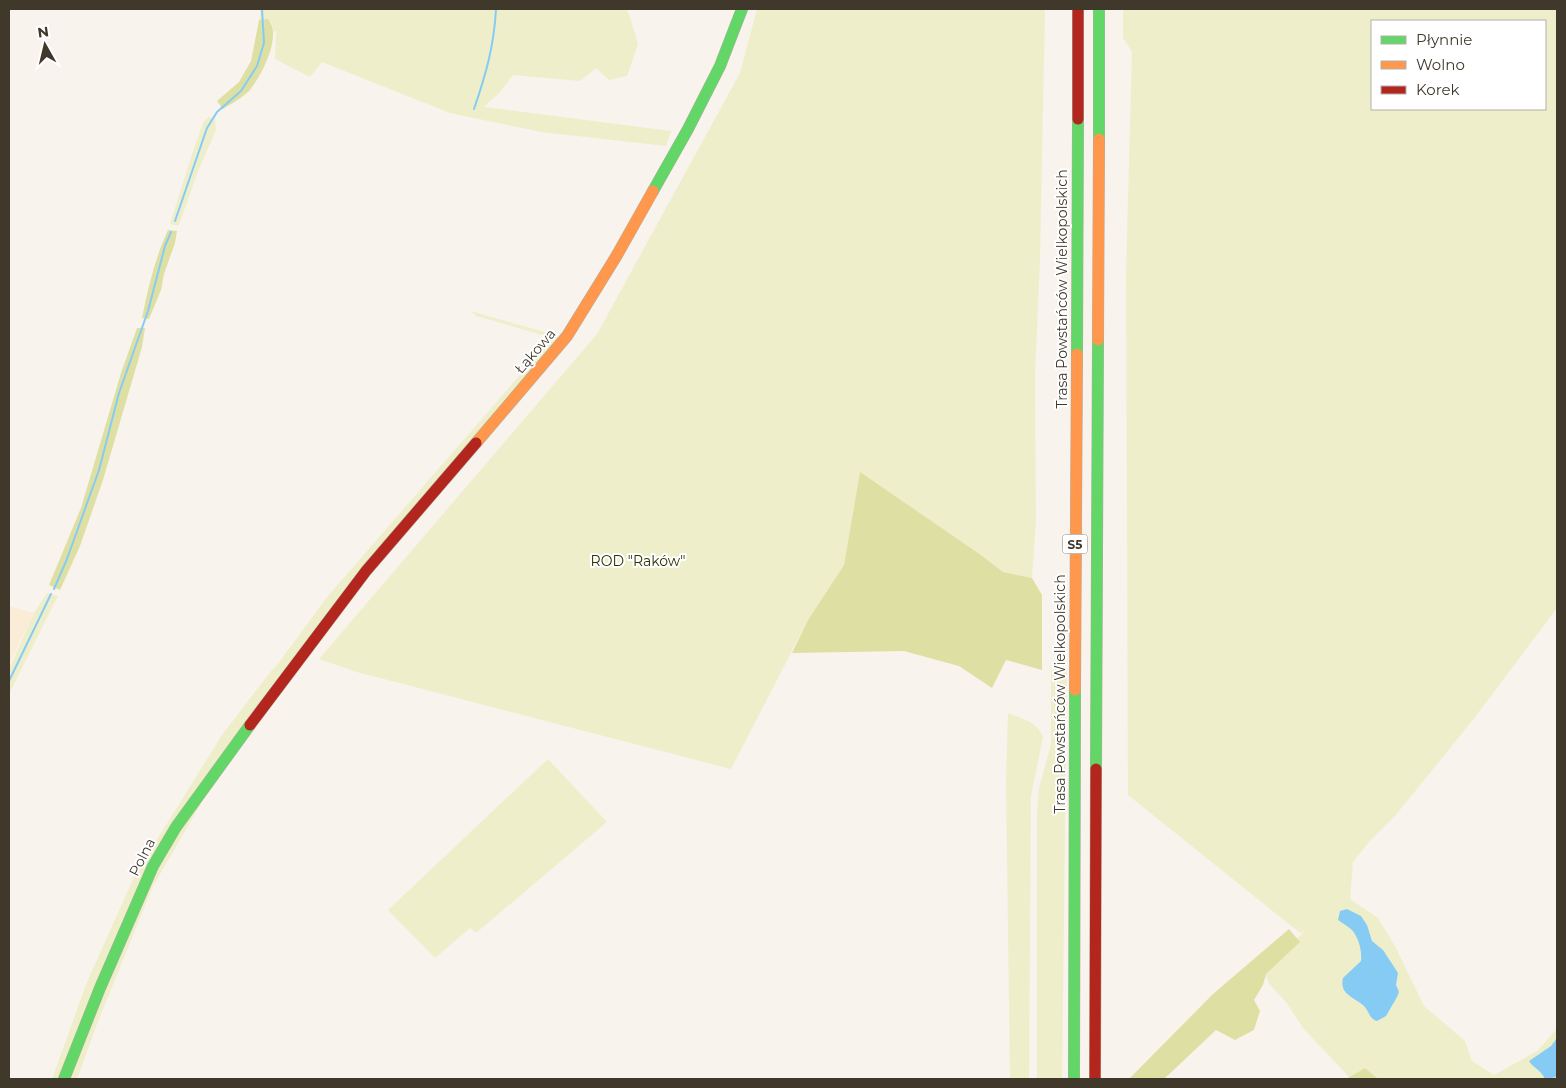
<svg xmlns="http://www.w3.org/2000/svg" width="1566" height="1088" viewBox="0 0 1566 1088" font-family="Montserrat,sans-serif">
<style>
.built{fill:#faecd7}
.green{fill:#eeefca;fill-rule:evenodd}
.forest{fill:#dee0a3}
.water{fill:#86cbf4}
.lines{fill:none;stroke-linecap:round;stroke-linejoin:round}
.stream{stroke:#86cbf4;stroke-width:2}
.fast-casing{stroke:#b3ada4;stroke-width:12}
.slow-casing{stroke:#b3ada4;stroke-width:12}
.jam-casing{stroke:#b3ada4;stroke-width:12}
.fast{stroke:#63d668;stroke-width:11}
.slow{stroke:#ff974d;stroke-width:11}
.jam{stroke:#b3261e;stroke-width:11}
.labels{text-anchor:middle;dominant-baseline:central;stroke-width:4;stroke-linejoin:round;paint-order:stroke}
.shield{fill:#fff;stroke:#7a746b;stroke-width:1}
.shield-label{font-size:12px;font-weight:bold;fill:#41382c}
.street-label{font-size:14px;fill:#41382c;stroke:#fff}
.park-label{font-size:14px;fill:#2e3002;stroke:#fff}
</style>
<rect width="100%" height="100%" fill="#f8f3ec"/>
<!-- built -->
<path class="built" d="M9,606l25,7 -25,51z"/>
<!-- green -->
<path class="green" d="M261,9h365l3,5 9,30 -11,32 -18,4 -13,-12 -16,13 -67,-6 -13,17 -16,15 187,24 -5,15 -125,-14 -91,-19 -128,-51 -12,15 -35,-18 1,-28 -3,1 -1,-9 -4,-4 -9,1z
M757,9h288l-5,249 -5,118 1,145 -4,57 -29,-6 -22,-17 -121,-82 -16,92 -36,55 -77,149 -374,-97 -38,-13 278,-325 143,-261z
M1123,9h434v599l-85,113 -77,95 -26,26 -16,20 -3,37 28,19 17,28 29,60 41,35 7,20 22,14 43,-24 20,-22v50h-179l-13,-11 -16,9 -46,-49 -17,-26 -16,-17 -7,-15 42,-39 -5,2 -172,-138 -2,-522 6,-221 -9,-14zM1372,21h173v88h-173z
M209,117l6,2 1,11 -17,39 -19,53 -2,4 -8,-2 24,-76 10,-27z
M470,311l85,24 5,4 -188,221 -203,272 -110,247h-7l35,-97 48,-107 87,-140 49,-64 6,-6 51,-69 224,-258 -75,-22z
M47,593l11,3 -49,98v-25l25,-56z
M1051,670h16l-5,409h-25v-267l2,-24 12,-44z
M1008,713c15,6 29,9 35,24l-12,59 -2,283h-19l-4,-297z
M548,759l59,63 -131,111 -6,-5 -35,30 -47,-48z
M198,801l3,3 -48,82 -56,138 -20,55h-8l88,-214z"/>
<!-- forest -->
<path class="forest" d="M268,19c15,16 -7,58 -19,72 -7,7 -18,13 -26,18l-6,-8 22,-19 12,-21 8,-41z
M168,230l9,1 -2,12 -11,31 -3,16 -12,29 -7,-1c6,-30 13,-60 26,-88z
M137,328h8l-3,19 -39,133 -23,66 -20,44 -11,-5 32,-77 40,-135z
M860,472l121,83 22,17 29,6 10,17v75l-36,-10 -14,28 -33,-22 -55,-15 -112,2 16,-33 36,-55z
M1289,929l11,13 -34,32 -3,11 -9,15 6,11 -6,19 -19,10 -19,-10 -52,49h-35l84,-85z
M1365,1068l13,11h-32z"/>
<!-- water -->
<path class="water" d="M1347,909l14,7 6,9 5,16 11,9 15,23 -2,12 3,7 -2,5 -11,19 -9,5c-8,-2 -8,-10 -13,-15 -6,-6 -16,-9 -20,-16 -2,-4 -2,-8 -1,-12l18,-17c1,-10 -2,-23 -9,-31 -4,-4 -10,-7 -14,-10l2,-9z
M1557,1038v39l-12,2c-5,-10 -13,-12 -16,-18l22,-15z"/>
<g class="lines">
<!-- stream -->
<path class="stream" d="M474,109c12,-35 20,-63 22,-100
M175,221l32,-93 10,-16 24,-21 16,-25 7,-23 -2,-34
M54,589l13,-30 32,-89 20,-77 29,-82 17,-65 6,-14
M9,681l42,-87"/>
<!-- fast casing -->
<g class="fast-casing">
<path id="fast" d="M1099,139v-130
M653,191l35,-62 32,-63 22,-57
M1077,354l1,-235
M1096,769l2,-429
M64,1079l36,-91 53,-122 23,-39 74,-102
M1074,1079l1,-389"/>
</g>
<!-- slow casing -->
<g class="slow-casing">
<path id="slow" d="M1098,340l1,-201
M476,443l91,-107 50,-81 36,-64
M1075,690l2,-336"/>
</g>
<!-- jam casing -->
<g class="jam-casing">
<path id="jam" d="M1078,119v-110
M250,725l116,-154 110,-128
M1095,1079l1,-310"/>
</g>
<!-- fast -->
<use href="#fast" class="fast"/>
<!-- slow -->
<use href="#slow" class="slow"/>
<!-- jam -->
<use href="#jam" class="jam"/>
</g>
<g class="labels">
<!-- shield labels -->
<rect class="shield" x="1062.5" y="534.5" width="25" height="19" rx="4"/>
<g class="shield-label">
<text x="1075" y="544">S5</text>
</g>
<!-- street labels -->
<g class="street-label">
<text transform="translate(1062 289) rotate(-90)">Trasa Powstańców Wielkopolskich</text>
<text transform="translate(535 351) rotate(-49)">Łąkowa</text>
<text transform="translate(1060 694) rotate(-90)">Trasa Powstańców Wielkopolskich</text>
<text transform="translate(142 857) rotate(-63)">Polna</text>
</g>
<!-- park labels -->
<g class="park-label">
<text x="638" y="561">ROD "Raków"</text>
</g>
</g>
<!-- border -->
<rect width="1566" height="1088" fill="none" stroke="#41382c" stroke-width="20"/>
<!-- legend -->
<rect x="1371" y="20" width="175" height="90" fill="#ffffff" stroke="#b3afab"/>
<rect x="1381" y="36" width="25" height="8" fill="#63d668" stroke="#b3afab"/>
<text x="1416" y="45" font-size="15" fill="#41382c">Płynnie</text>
<rect x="1381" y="61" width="25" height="8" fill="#ff974d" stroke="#b3afab"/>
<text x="1416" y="70" font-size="15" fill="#41382c">Wolno</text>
<rect x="1381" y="86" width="25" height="8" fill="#b3261e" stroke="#b3afab"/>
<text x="1416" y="95" font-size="15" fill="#41382c">Korek</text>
<!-- north arrow -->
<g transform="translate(45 45) rotate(352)" stroke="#ffffff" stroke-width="4" paint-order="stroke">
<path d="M0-4L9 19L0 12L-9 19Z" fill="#41382c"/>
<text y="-8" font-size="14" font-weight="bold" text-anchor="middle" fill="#41382c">N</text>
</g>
</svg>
